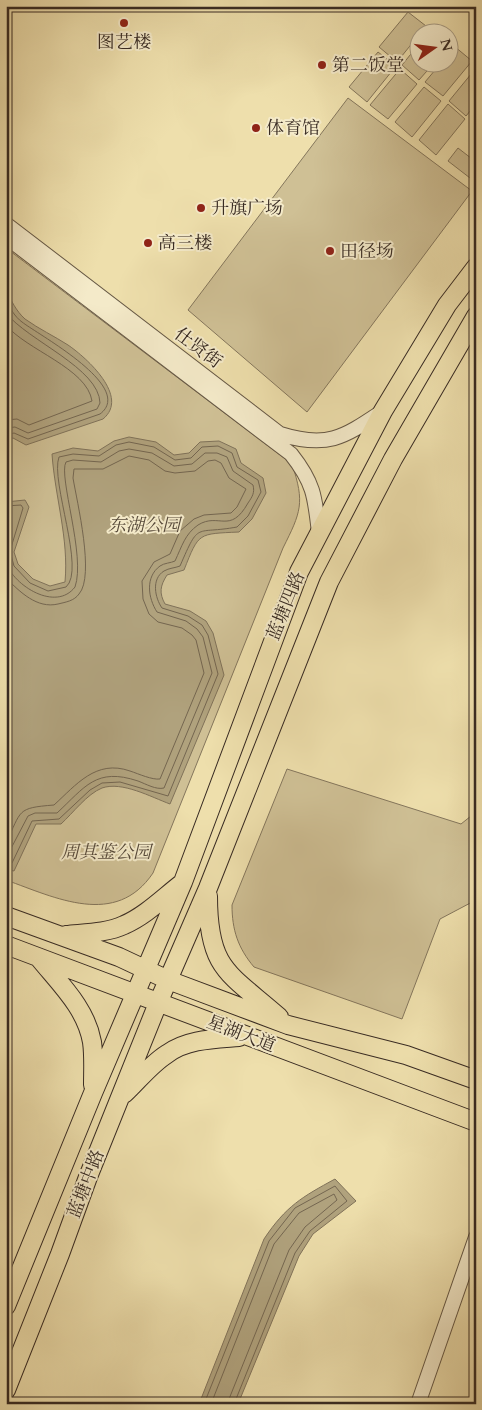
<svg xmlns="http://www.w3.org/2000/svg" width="482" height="1410" font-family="Cardo,'Noto Serif SC',serif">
	<rect width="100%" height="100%" fill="#eedfac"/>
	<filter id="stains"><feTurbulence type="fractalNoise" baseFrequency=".004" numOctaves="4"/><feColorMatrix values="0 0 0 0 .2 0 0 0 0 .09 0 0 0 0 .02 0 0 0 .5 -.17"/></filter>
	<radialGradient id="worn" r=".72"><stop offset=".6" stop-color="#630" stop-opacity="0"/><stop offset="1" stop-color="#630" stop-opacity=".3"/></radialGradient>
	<!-- green -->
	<path fill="#cfc095" stroke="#84765c" d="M408,12L426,26L397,62L379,47Z
		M419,44L420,62L434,63L419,80L402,65Z
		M454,46L472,61L443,96L425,82L441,63L450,62V52Z
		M378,52L396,66L367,102L349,87Z
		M476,68V104L466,116L449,101Z
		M400,69L417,84L388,119L370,105Z
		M424,87L441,101L412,137L395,122Z
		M348,98L472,191L307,412L188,310Z
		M448,104L465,119L436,155L419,140Z
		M458,148L476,162V172L470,178L448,161Z
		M6,248L292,464C305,503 301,512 283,548L153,873C116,928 56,898 6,880Z
		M287,769L461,824L476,812V900L440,919L402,1019L254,967C238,948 232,930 232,905Z"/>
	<!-- water -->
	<path fill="#b0a27d" stroke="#807259" d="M6,290C11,300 16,311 25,319C39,329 54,336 68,345C87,358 130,397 103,419L26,445L13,438L6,440Z
		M129,437L156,442L174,455L189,453L200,442L219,441L236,449L241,463L263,478L266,493L252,519L239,532C198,534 199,532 184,570L167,575C160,586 159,593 165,604L190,611L206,621L213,633L224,675L170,804C151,797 122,781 102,788C87,794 73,813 61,824H36L14,871L6,869V502L25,500L29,507L14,552L18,564L33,579L50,586L65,582C69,539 55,497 52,454L73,448L98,451L114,441Z
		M335,1179L356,1201L313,1234L299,1256L238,1404H199L264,1239C286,1206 302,1197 335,1179Z"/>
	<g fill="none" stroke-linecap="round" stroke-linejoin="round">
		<!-- shore -->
		<path stroke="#746650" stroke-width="1" d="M6,301C10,308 15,317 22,322C37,334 136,387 100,414L28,439L14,433L6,435
			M6,313C28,341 99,368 100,403L97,409L28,433L15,427L6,428
			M6,325C26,350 87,368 92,401L29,425L17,419L6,420
			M6,506L21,505L23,508L10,551L14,566L30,583L48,591L66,587C86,570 50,481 59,457L73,454L99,456L116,445L129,442L154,447L175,460L191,458L202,447L218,446L232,453L237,467L258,480L261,492L248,516L237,527C194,535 200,520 180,566C175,568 169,568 164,571C151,579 155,598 162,608L188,616L202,625L208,635L218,674L168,796L120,782L102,783L90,790L59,819L32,821L12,863L6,864
			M6,563C14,586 56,612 75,587C86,556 58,476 66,462L73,460L101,462L119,451L129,449L152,453L174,466L192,464L205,453H217L227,457L233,471L253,485C255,493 252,497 248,503C230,535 219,512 198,525C185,534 182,546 175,561C171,563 164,563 160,566C145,577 148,598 157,612L186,621L197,629L203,637L212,673L164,788C156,790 146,784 138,781C96,767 85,787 57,813H35L28,816L6,858
			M6,578C20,592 37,609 58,604C66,602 74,601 79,594C95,576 77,502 73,478L74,469H103L129,456L149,460L165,471L175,473L195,471L208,461L215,460L221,463L229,478L246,489L237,507L231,513L204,515L194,519L180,531L170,554L154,562L142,581L143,599L149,614L158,622L182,628L192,635L196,640L204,673L160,779C152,780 139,774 130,771C96,759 76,785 54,805C16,808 22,810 6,843
			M204,1404L269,1241L295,1208L335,1186L347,1201L310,1231L295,1253L234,1404
			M211,1404L274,1244L299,1213L334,1194L337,1200L305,1227L289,1250L227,1404"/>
		<!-- minor casing -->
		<g stroke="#665845" stroke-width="16">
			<path id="minor" d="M6,224L280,434C328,449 344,437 383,411
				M6,237L291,454C314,483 315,497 319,533
				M418,1404L476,1237"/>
		</g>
		<!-- major casing -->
		<g stroke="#382b23" stroke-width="20">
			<path id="major" d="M208,896C208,970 229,973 279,1017
				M6,916L119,957L168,980L288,1025L406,1055L476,1080
				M66,935C85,933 107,933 124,925C145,916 163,898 181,884
				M6,945L476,1122
				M39,958C60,984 86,1008 92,1042C94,1056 93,1071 93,1085
				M124,1094C138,1081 151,1064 167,1054C187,1039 215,1039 239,1037
				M6,1306L93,1093L183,882L299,572L383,411L447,305L476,267
				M6,1390L60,1254L88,1177L158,1003L208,888L329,582L393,459L476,316"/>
		</g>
		<!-- minor -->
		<use href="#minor" stroke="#f4eac9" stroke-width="14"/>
		<!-- major -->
		<use href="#major" stroke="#eedfac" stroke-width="18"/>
	</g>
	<!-- markers -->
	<g fill="#8f2418" stroke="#f4eac9" stroke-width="2">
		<circle cx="124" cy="23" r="5"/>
		<circle cx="322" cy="65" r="5"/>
		<circle cx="256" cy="128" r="5"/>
		<circle cx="201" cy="208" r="5"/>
		<circle cx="148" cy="243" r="5"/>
		<circle cx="330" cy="251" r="5"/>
	</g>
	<g text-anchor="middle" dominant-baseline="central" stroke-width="4" stroke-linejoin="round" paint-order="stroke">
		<!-- poi labels -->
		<g font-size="18" fill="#382b23" stroke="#f4eac9" text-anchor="start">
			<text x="124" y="42" text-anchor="middle">图艺楼</text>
			<text x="332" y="65">第二饭堂</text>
			<text x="266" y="128">体育馆</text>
			<text x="211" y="208">升旗广场</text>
			<text x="158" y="243">高三楼</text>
			<text x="340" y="251">田径场</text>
		</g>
		<!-- street labels -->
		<g font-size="18" fill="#382b23" stroke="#f4eac9">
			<text transform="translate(198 348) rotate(37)">仕贤街</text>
			<text transform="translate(286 606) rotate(-68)">蓝塘四路</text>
			<text transform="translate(241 1034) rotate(21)">星湖大道</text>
			<text transform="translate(86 1184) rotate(-69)">蓝塘中路</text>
		</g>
		<!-- park labels -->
		<g font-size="18" font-style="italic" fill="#56493a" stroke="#f4eac9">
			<text x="144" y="525">东湖公园</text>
			<text x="106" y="852">周其鉴公园</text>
		</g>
	</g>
	<!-- margin -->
	<rect width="482" height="1410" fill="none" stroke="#eedfac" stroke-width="25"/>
	<rect x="8" y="8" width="467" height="1395" fill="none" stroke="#382b23" stroke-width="2.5"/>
	<rect x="12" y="12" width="457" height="1385" fill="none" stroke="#382b23"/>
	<!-- north arrow -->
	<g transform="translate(434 48) rotate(76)"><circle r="24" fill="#f4eac9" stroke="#a99e87"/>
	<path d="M0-4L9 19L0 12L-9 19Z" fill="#8f2418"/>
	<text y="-8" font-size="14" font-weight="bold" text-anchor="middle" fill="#382b23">N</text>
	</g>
	<rect width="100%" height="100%" filter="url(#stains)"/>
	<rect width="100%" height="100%" fill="url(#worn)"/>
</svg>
